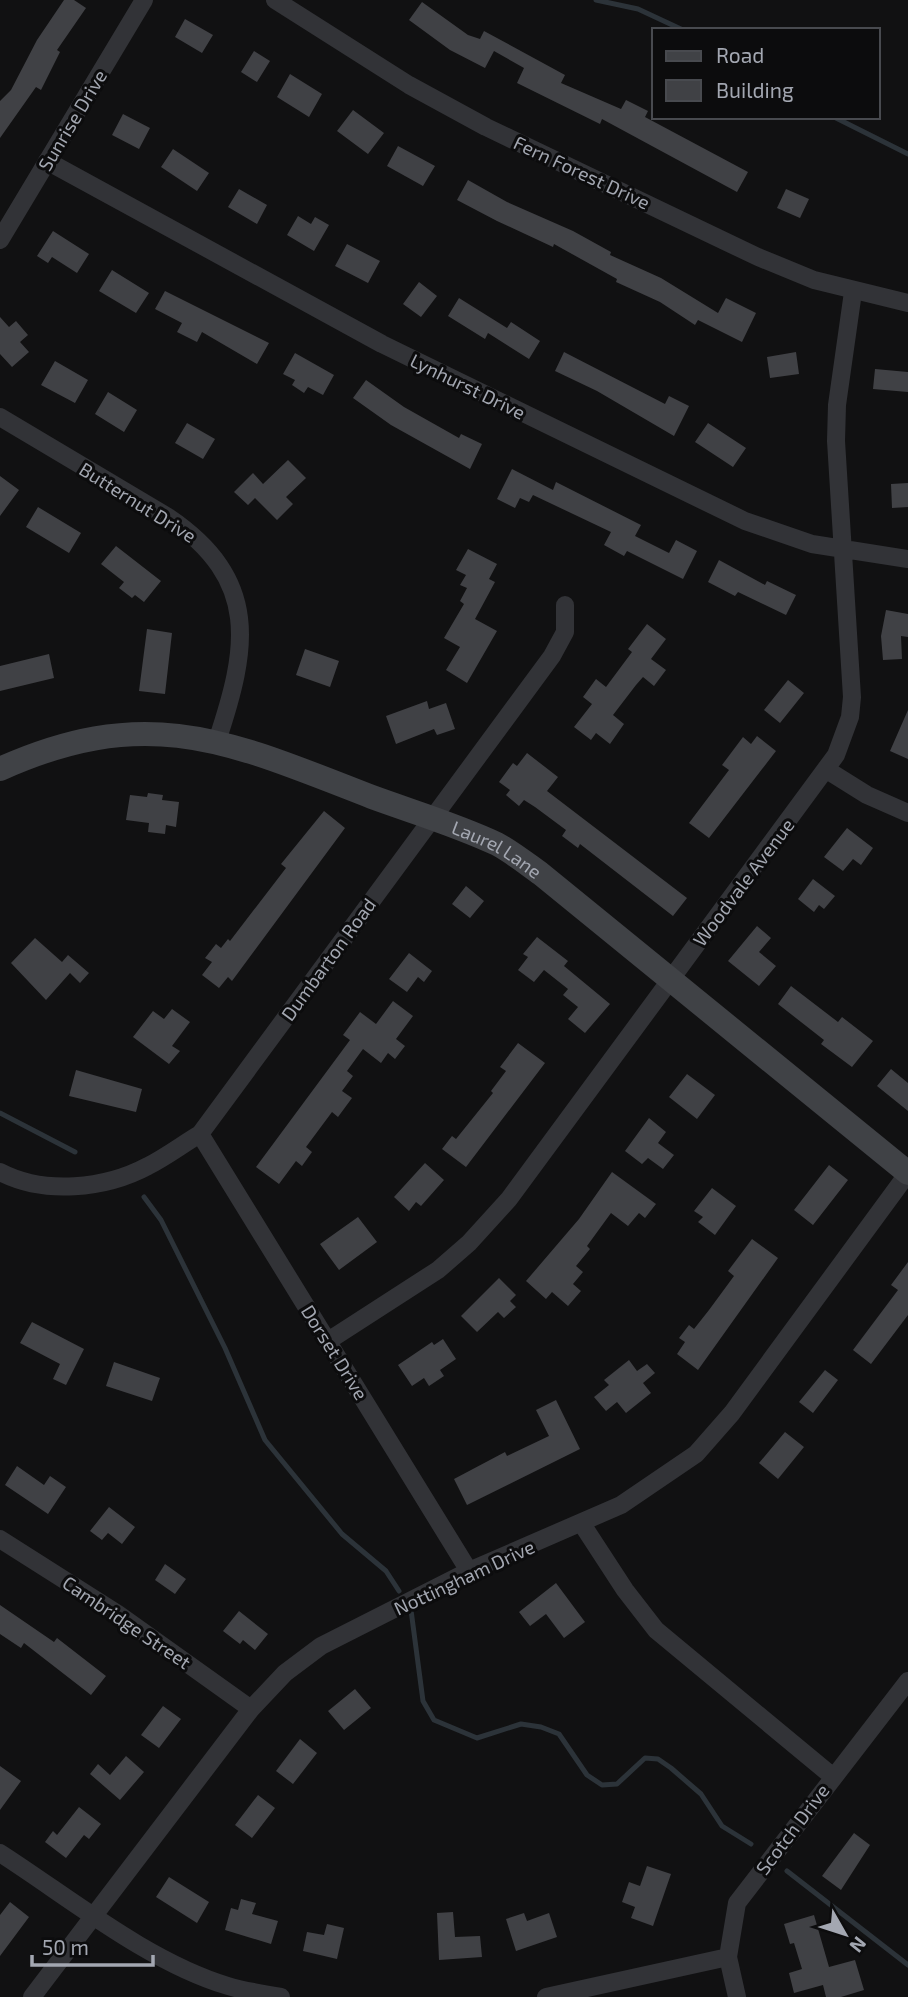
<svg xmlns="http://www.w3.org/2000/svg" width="908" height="1997" font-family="'Exo 2',sans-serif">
	<rect width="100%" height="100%" fill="#111112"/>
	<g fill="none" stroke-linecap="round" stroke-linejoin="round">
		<!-- stream -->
		<path stroke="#2c3339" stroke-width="5" d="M596,0L638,9L683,30
			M834,117L908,154
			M0,1113L75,1152
			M144,1197L161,1220L225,1348L265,1440L342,1534L386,1571L399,1591
			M411,1610L423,1701L434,1720L477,1738L521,1724L541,1727L559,1734L587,1775L602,1785L617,1784L645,1758L658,1759L671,1768L701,1794L722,1826L751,1844
			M787,1871L908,1965"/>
	</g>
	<!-- building -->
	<path fill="#404145" d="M64,0H74L86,8L57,50L60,52L41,90L36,87L0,138V101L11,90L37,40Z
		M422,2L468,35L480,39L484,31L565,75L561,83L621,109L626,100L648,111L645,117L748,172L737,192L602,119L600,124L517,83L524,68L494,51L485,68L450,50L409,20Z
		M185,19L213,35L202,53L175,37Z
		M254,51L270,61L257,82L241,72Z
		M290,74L322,94L309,117L277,97Z
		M353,110L384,133L368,154L337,131Z
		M123,114L150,128L139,149L112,135Z
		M398,146L435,166L423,186L387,166Z
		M173,149L209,173L197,191L161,167Z
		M468,180L507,202L573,231L611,252L610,255L661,278L718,313L726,298L756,313L742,342L698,320L695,325L660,302L616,282L617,279L554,244L553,247L497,221L457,200Z
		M239,189L267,205L257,224L228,207Z
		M786,189L809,199L800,218L777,208Z
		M298,216L311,224L315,217L329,225L314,251L287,235Z
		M53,231L89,254L77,273L52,257L48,263L37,256Z
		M347,244L380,261L368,283L335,266Z
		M112,270L149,293L136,313L99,291Z
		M419,282L437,296L421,317L403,304Z
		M165,291L269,343L257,364L202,332L197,342L177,332L182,323L155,309Z
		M459,298L507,328L511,322L540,341L529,359L488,333L485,339L448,316Z
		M0,317L9,327L16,321L28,335L20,342L29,352L12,367L0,354Z
		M564,352L665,404L669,396L689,406L674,436L597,391L555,371Z
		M796,352L799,374L770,378L767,357Z
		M295,353L334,375L323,395L308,387L304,393L292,385L295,380L283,374Z
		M55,361L88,380L75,403L41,385Z
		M875,369L908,372V392L873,389Z
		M366,380L404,407L459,438L461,434L482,444L470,469L391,425L353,398Z
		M108,392L137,410L124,432L95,414Z
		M187,423L215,439L203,459L175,443Z
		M708,423L746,448L733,467L695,442Z
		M288,460L306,478L286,497L293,504L277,520L255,498L248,505L234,492L253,473L263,484Z
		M512,469L553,490L556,482L641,525L635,536L669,553L676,540L697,551L683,579L627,551L624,556L604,545L611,532L533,495L529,502L520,498L515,508L497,499Z
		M0,476L19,490L0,516Z
		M908,483V507L892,508L891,484Z
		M38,507L81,533L69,553L26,527Z
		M116,546L161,581L144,602L135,595L132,598L119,588L124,582L101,564Z
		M468,549L497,564L489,579L495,582L475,619L497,631L467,683L446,670L460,647L444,638L464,604L460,601L467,588L460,585L466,575L456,570Z
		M719,560L765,585L767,581L796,595L786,615L738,592L735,596L708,582Z
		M886,610L908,614V637L901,636L902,659L883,660L881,636Z
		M647,624L666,639L651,659L666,670L654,686L643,677L636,685L613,715L624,724L610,744L596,733L591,740L574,727L592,704L583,697L596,679L606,687L632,652L628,649Z
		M147,629L172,633L165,694L139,691Z
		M305,649L339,661L330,687L296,675Z
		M49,654L54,678L0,691V666Z
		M788,680L804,693L780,723L764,710Z
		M427,701L429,709L446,703L455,729L437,735L434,729L396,744L386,716Z
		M908,710V759L890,751Z
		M757,736L776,751L709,838L689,823L729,770L722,765L743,737L751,744Z
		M527,753L558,777L547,791L687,898L673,916L580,844L578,848L562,836L566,830L535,807L524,800L519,806L506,795L510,790L499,782L513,763L517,766Z
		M148,793L163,795L162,800L179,802L176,827L166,825L165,834L148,832L149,823L126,820L130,795L147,797Z
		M324,811L345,828L232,981L228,977L219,988L202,975L212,962L205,958L216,944L221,948L228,939L230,941L286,868L281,864Z
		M847,828L873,848L861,865L853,859L843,871L824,857Z
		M813,879L835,896L824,909L819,905L814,912L798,899Z
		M466,886L484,901L470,918L452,904Z
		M757,926L771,938L759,952L776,966L759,986L728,961Z
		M537,937L568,961L564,966L610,1004L585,1033L568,1019L578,1007L563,995L568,989L544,970L534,982L518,970L528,957L523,954Z
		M35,938L62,962L68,955L89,973L80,983L70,973L46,1000L11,963Z
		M409,953L432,971L424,982L418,977L407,992L389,979Z
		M791,986L838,1022L842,1017L873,1041L852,1067L821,1044L824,1040L778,1004Z
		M393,1001L413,1016L396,1039L405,1046L395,1059L388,1053L381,1063L363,1049L347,1071L353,1076L342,1091L352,1098L338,1117L332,1112L306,1147L312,1152L302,1166L296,1161L279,1184L256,1167L350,1040L343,1035L360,1012L376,1024Z
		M172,1009L190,1022L172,1046L180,1051L169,1064L133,1037L153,1011L164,1019Z
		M518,1043L545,1063L466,1167L442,1149L452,1136L456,1139L493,1093L491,1091L506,1071L500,1067Z
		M891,1069L908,1083V1111L877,1086Z
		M76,1070L142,1089L136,1112L69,1096Z
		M687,1074L715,1095L697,1119L669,1097Z
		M649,1118L666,1132L658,1143L674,1155L663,1169L648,1158L642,1164L625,1151Z
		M425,1163L444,1180L421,1206L416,1202L409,1211L394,1197Z
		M829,1165L848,1180L813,1225L794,1210Z
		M612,1172L656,1204L645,1218L639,1213L628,1226L611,1213L587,1246L590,1249L576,1266L583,1272L573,1284L581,1291L568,1306L552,1292L546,1299L526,1281L579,1219Z
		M712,1188L736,1206L715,1235L698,1222L703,1217L694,1211Z
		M358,1217L377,1242L339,1270L320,1244Z
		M752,1239L778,1258L698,1370L677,1354L685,1342L679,1338L689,1325L694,1329L709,1310L734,1276L728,1271Z
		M908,1262V1315L871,1364L853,1350L898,1290L891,1285Z
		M499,1278L516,1295L510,1301L516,1307L504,1318L498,1312L477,1332L461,1316Z
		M32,1322L84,1349L66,1385L53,1379L60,1364L20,1343Z
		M443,1339L456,1359L440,1370L444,1376L429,1386L424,1378L412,1386L398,1365L432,1342L434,1345Z
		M629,1360L637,1371L647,1364L655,1373L643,1383L651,1393L626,1413L617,1402L606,1411L594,1397L609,1385L604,1380Z
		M114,1362L160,1378L152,1401L106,1386Z
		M825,1370L838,1380L813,1413L799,1402Z
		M556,1400L580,1449L467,1505L454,1479L505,1452L507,1456L549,1436L536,1410Z
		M785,1432L804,1447L778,1479L759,1463Z
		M17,1466L44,1485L50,1476L66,1487L48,1514L5,1485Z
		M109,1507L135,1527L122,1544L108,1533L102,1540L90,1531Z
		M165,1564L186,1579L175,1594L155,1580Z
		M556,1583L585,1622L564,1638L546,1614L530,1626L519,1612Z
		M0,1605L54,1642L57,1638L106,1676L91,1695L24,1643L21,1648L0,1634Z
		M239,1611L268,1634L255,1650L243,1640L240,1644L223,1631Z
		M355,1689L371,1708L344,1730L328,1711Z
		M163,1706L181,1719L159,1748L141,1735Z
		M300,1739L317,1753L293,1784L276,1771Z
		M126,1756L144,1772L120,1800L90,1774L98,1764L110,1775Z
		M0,1766L21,1781L0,1810Z
		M258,1795L275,1808L252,1838L235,1825Z
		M79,1807L101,1824L89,1839L84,1835L66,1858L45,1842L53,1831L57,1835Z
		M854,1833L870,1845L841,1890L822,1876Z
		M647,1866L671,1874L653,1926L631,1918L635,1907L622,1902L629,1882L640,1886Z
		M169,1877L209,1902L197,1923L156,1897Z
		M241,1899L256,1903L252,1914L278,1921L271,1944L225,1930L231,1908L238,1910Z
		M10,1902L29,1917L0,1956V1915Z
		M453,1912L455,1937L480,1936L482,1957L439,1960L437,1913Z
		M524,1913L527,1921L549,1913L557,1937L516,1951L506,1919Z
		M814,1915L829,1967L855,1960L864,1990L841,1997H826L823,1985L794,1993L789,1973L802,1969L794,1943L790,1944L784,1924Z
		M327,1924L344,1928L337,1959L303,1951L307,1932L324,1935Z"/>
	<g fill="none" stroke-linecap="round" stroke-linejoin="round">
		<!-- street -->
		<path stroke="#323337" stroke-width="18" d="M275,0L409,85L486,127L758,257L814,280L908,303
			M47,161L382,344L745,521L812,544L908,559
			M0,240L144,0
			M0,417L168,517C261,580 248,648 217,741
			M827,770L867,795L908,813
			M200,1134L469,1571
			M0,1172C44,1195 105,1189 148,1166C166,1157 183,1144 200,1134L552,656L565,632V605
			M328,1341L438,1270L469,1243L509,1199L836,755L850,717L852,697L836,441L837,405L853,292
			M582,1524L625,1590L656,1630L832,1776
			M0,1539L118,1614L251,1709
			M0,1853C70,1898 148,1962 228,1986C245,1991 263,1994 281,1997
			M32,1997L251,1709L285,1673L321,1646L469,1571L621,1505L696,1454L732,1413L908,1173
			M546,1997L728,1957
			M737,1997L728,1957L737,1903L908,1681"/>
		<!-- secondary -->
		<path stroke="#404246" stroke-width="24" id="s1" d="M0,769C149,702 230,742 372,797C413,812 457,825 497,844C512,852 527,864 541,874L908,1173"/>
	</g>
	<g text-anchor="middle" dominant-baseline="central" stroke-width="6" stroke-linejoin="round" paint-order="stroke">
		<!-- street labels -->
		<g font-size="19" fill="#a3a7b1" stroke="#0c0c0d">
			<text transform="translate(72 120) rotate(-59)">Sunrise Drive</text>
			<text transform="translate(582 172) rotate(25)">Fern Forest Drive</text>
			<text transform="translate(468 386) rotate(26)">Lynhurst Drive</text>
			<text transform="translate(138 502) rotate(32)">Butternut Drive</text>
			<text stroke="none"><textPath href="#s1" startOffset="523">Laurel Lane</textPath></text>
			<text transform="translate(743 882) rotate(-53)">Woodvale Avenue</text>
			<text transform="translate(328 959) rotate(-54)">Dumbarton Road</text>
			<text transform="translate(335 1352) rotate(58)">Dorset Drive</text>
			<text transform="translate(464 1577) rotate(-25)">Nottingham Drive</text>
			<text transform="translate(127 1622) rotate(34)">Cambridge Street</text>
			<text transform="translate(792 1829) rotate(-53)">Scotch Drive</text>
		</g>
	</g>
	<!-- legend -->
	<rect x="652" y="28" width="228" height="91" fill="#0c0c0d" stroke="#484a4f" stroke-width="2"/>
	<rect x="666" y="51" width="35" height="10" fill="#404246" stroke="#484a4f" stroke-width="2"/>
	<text x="716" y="63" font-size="21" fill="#a3a7b1">Road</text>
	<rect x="666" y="80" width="35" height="21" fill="#404145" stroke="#484a4f" stroke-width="2"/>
	<text x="716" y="98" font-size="21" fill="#a3a7b1">Building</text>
	<!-- north arrow -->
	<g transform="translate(845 1934) rotate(129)" stroke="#0c0c0d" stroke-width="5" paint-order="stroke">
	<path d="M0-5L12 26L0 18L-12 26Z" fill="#a3a7b1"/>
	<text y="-10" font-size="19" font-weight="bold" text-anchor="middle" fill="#a3a7b1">N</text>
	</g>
	<!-- scale -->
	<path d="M32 1955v10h121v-10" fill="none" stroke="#a3a7b1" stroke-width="3.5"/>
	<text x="42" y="1955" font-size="21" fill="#a3a7b1" stroke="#0c0c0d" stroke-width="5" paint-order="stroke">50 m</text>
</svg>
